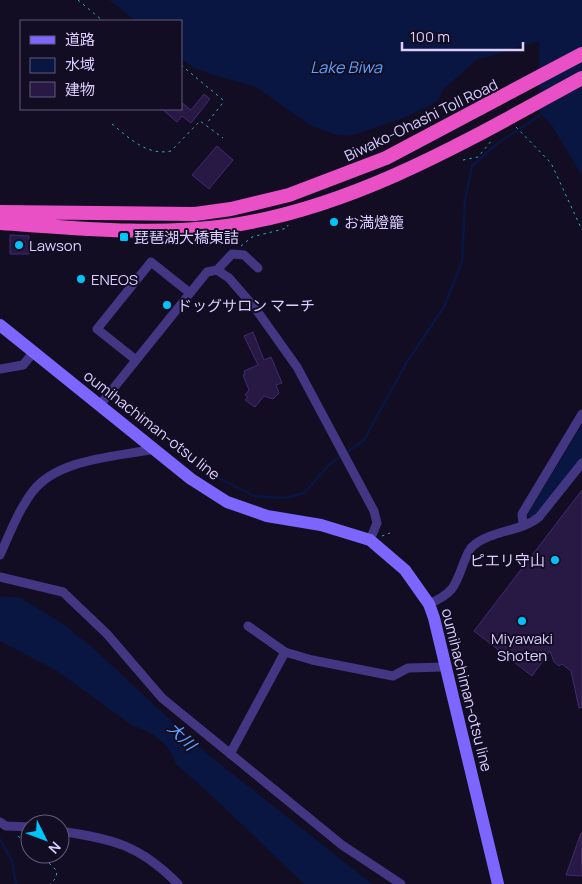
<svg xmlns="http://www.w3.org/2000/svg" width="582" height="884" font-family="Manrope,'Noto Sans JP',sans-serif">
	<rect width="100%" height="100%" fill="#130d23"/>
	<!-- water -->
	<path fill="#081641" d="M109,0H582V176L553,127L540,113L539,41L476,60L443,90L437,102L406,117L351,136L333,134L310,125L256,87L214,75L194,68L181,58V21H136Z
		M582,425V458L532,518L527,515Z
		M0,596L21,598L63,624L93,648L205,752L372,884H304L224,807L176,764C171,745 152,731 133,726L57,671L0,641Z"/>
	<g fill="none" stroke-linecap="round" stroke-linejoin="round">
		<!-- stream -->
		<path stroke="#081641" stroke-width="2.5" d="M211,474L254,496L285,498L304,493L330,464L364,440L407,362L444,307L462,262L465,200L472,166L498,143L542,114
			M0,839L12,861L16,884"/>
	</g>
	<!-- building -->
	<path fill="#271944" stroke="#412a71" d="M204,94L210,99L191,123L182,116L177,122L162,109H181V102L191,110Z
		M217,146L233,160L209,189L192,175Z
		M10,235L29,236V254H10Z
		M253,332L264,360L271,357L282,383L276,385L279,393L273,399L264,396L255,407L245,400L248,397L245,395L249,390L243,375H245L244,371L258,365L244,336Z
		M582,490V707L579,708L571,671L562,664L559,666L554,662L550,651L532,676L474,631Z
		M581,833L582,876L566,875Z"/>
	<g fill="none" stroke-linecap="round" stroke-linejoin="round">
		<!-- path -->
		<path stroke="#2baeb7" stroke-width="1" stroke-dasharray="2.5 4" stroke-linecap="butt" d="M78,0L103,21
			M181,65L223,100L222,104L207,123
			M112,124C129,138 147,156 171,151L200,121L223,138
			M516,127L551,163L582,230
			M463,160L478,157L493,139
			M241,246L252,237L287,228L288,225
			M382,536L390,533
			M18,836L30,846
			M40,854L57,871L56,878L50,884"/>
		<!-- minor -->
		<path stroke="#433783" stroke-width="9" d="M217,270L232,254L244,255L258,268
			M136,360L97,329L151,262L190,293
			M0,369L23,365L33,353
			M100,405L207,272L217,270L229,278L255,308L297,367L374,511L377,523L370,540
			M523,524L522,514L582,414
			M0,555C10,533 19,509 33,491C59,458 117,457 154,449
			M0,577L63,592L107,634L162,698L342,845L401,884
			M429,604C454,593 455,586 464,562C467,556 468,550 473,546C491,530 521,532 539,517L582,463
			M248,626L285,652L312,660L393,676L408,668L445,667
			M230,754L285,652
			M0,822L6,826L30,827
			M60,831C113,839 140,845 178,884"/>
		<!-- secondary -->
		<path stroke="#7c66ff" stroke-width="12" d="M0,325L191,479L227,502L267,516L321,525L370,540L405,570L429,604L434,618L498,884"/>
		<!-- trunk -->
		<path stroke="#ea50c5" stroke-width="14" d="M0,212L195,214L231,209L289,195L386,158L582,54
			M0,223C75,228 153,236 227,226C355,208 470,139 582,78"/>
	</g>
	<!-- markers -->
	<g fill="#00c3fa" stroke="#130d23" stroke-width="2">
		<circle cx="334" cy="222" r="5"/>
		<rect x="119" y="232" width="10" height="10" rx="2.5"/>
		<circle cx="19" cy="245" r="5"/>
		<circle cx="81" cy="279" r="5"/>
		<circle cx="167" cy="305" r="5"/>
		<circle cx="555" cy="560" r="5"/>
		<circle cx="522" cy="621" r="5"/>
	</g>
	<g text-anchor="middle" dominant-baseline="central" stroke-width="4" stroke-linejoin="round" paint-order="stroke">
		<!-- street labels -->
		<g font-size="15" fill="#dacfff" stroke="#130d23">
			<text transform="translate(421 120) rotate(-26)">Biwako-Ohashi Toll Road</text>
			<text transform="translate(152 425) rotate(38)">oumihachiman-otsu line</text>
			<text transform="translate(467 690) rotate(76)">oumihachiman-otsu line</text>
		</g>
		<!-- poi labels -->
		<g font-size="15" fill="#dacfff" stroke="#130d23" text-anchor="start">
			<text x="344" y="222">お満燈籠</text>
			<text x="134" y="237">琵琶湖大橋東詰</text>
			<text x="29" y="245">Lawson</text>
			<text x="91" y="279">ENEOS</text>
			<text x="177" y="305">ドッグサロン マーチ</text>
			<text x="545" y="560" text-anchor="end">ピエリ守山</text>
			<text x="522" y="638" text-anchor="middle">Miyawaki<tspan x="522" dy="17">Shoten</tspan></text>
		</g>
		<!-- water labels -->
		<g font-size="16" font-style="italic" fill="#5da1ff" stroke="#130d23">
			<text x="346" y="67">Lake Biwa</text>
			<text transform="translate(182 736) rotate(45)">大川</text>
		</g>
	</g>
	<!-- legend -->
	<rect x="20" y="20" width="162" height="90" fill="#130d23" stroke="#635b7b"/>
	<rect x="30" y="36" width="25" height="8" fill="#7c66ff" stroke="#635b7b"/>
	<text x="65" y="45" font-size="15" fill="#dacfff">道路</text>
	<rect x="30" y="58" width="25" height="15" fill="#081641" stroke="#635b7b"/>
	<text x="65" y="70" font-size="15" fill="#dacfff">水域</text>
	<rect x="30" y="82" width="25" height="15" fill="#271944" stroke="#635b7b"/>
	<text x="65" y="95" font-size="15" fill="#dacfff">建物</text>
	<!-- north arrow -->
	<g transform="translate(45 839) rotate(132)"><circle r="24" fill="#130d23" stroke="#635b7b"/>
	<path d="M0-4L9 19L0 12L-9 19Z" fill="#00c3fa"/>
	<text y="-8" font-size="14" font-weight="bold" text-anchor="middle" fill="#dacfff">N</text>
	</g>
	<!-- scale -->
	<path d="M402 42v8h121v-8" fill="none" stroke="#dacfff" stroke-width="2.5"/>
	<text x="410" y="42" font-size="15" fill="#dacfff" stroke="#130d23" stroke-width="4" paint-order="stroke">100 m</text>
</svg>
